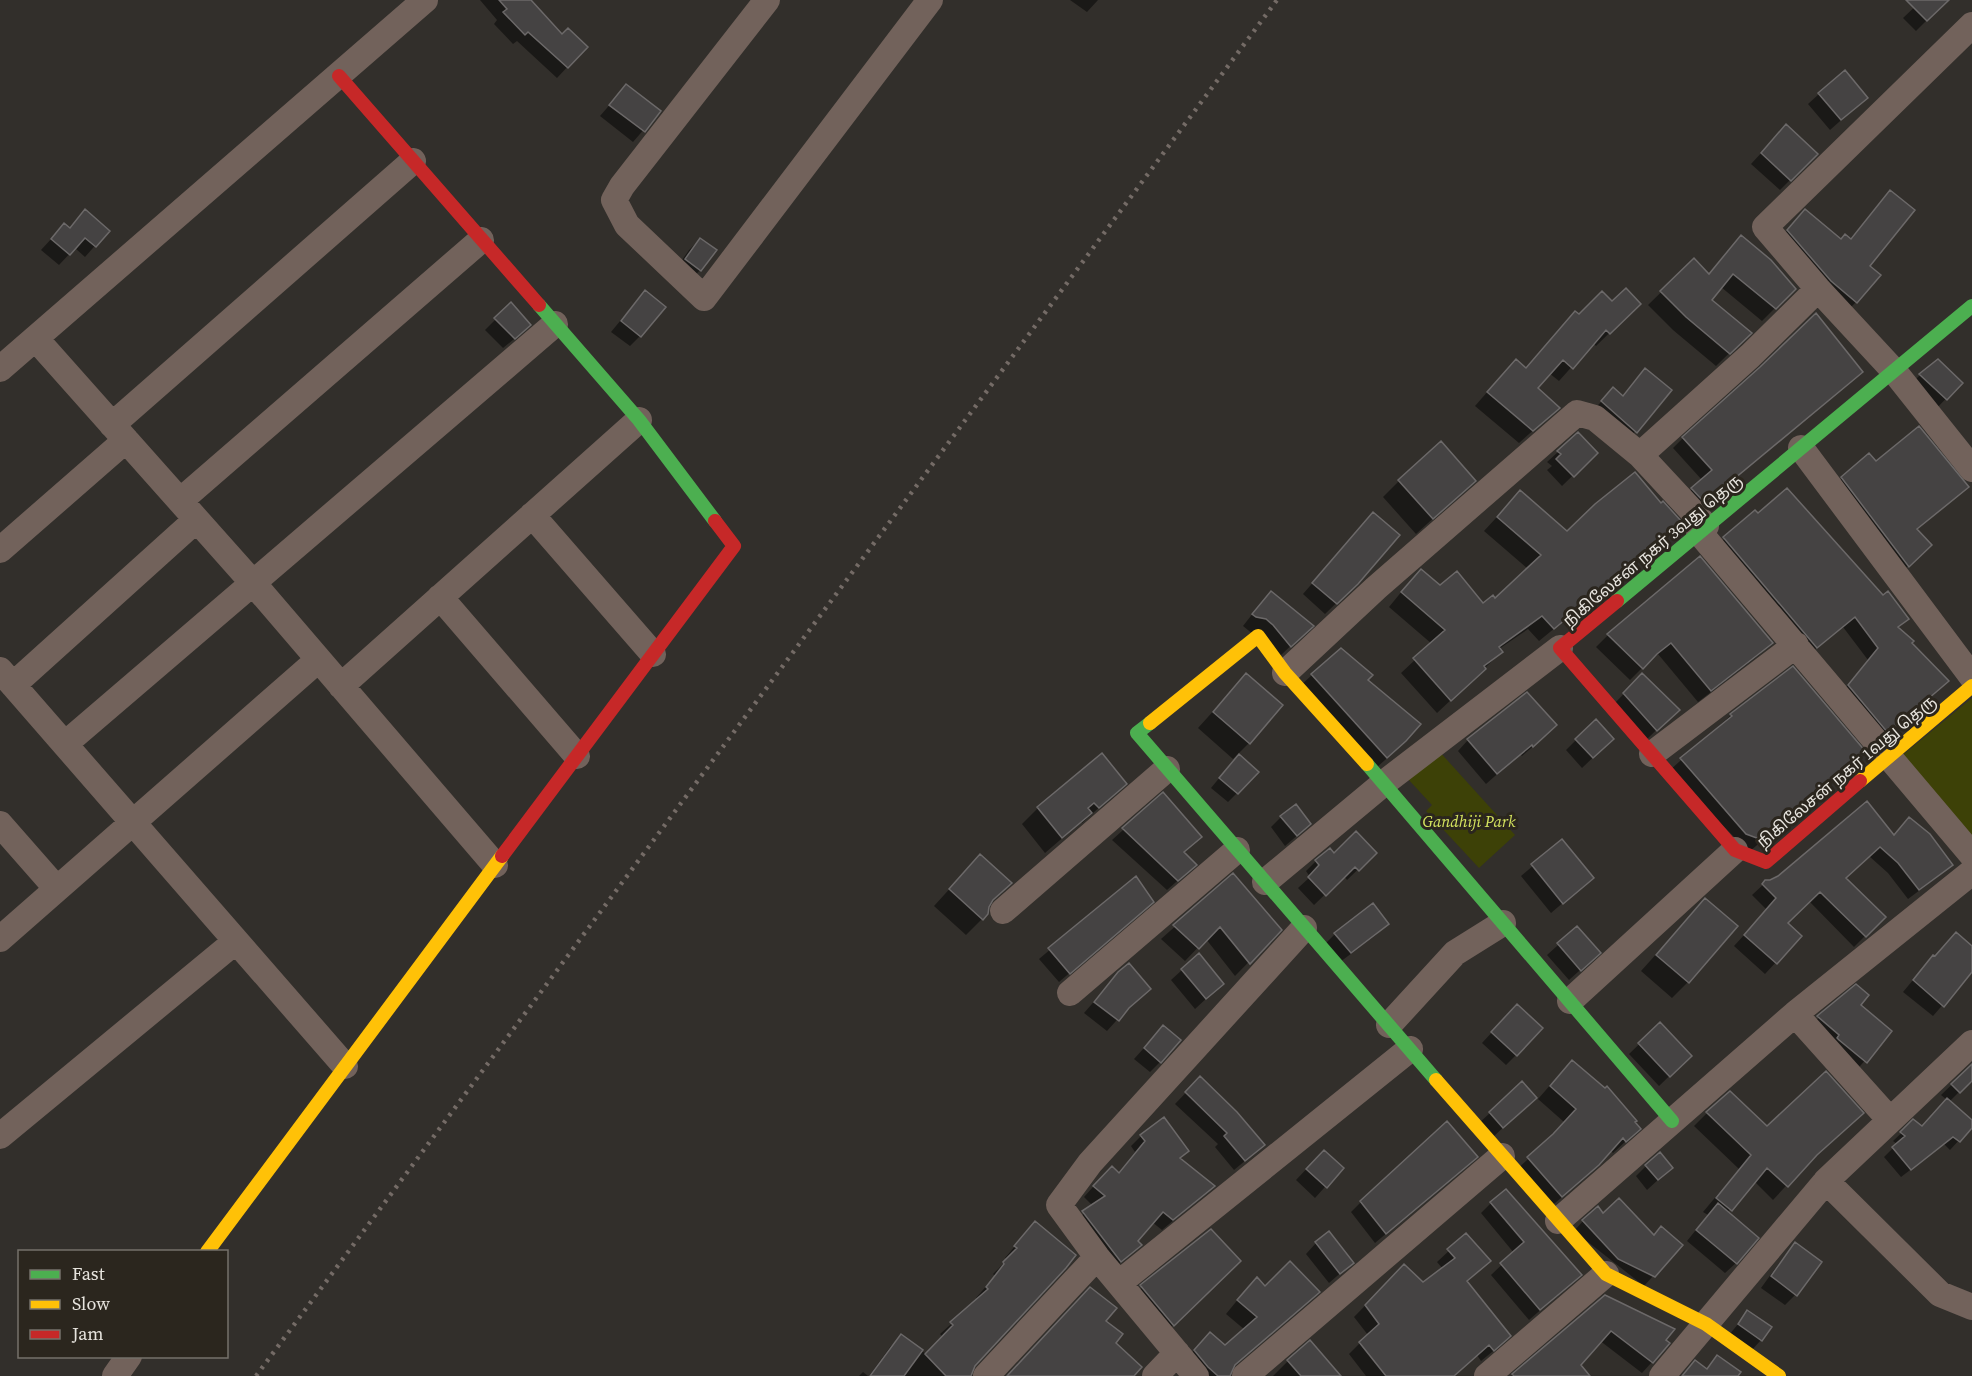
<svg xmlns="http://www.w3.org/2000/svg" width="1972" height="1376" font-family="'Source Serif 4','Noto Sans Tamil',serif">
	<rect width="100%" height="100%" fill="#322f2b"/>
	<!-- green -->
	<path fill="#3d4107" d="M1972,698V847L1899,758Z
		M1438,750L1515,835L1479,868L1426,811L1432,805L1407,778Z"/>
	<!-- shadow -->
	<path fill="#0007" d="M480,0H530L562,36L586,47L557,78L517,41L513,44L494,24L497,20Z
		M1070,0H1098L1087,12Z
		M1922,0H1944L1945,2L1916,31L1903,18Z
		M626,86L659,112L633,142L600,116Z
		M1819,94L1866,98L1830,130L1808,104Z
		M1776,137L1816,154L1780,190L1751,164Z
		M1891,192L1856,302L1843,315L1775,244L1805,211L1841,241L1849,240Z
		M85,211L108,231L85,257L75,248L59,265L41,250L64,225L69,229Z
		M1741,237L1794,289L1762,321L1721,287L1710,301L1750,333L1716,366L1673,330L1648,305L1694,260L1708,275Z
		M700,239L715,250L700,270L690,281L675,270L689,250Z
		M635,303L640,336L630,346L611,332Z
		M1612,303L1639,304L1596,346L1593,343L1559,381L1549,373L1535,388L1558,408L1519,443L1475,406L1503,374L1525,369L1579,316Z
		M511,304L519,335L503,348L485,330Z
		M1861,372L1694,512L1682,499L1702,480L1673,448L1683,438Z
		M1920,375L1961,383L1935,410L1910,385Z
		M1635,380L1670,391L1626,442L1592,411L1604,399L1622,397Z
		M1578,434L1596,453L1562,486L1547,470L1552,466L1547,462Z
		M1875,463L1967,487L1916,530L1919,556L1897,576L1832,488L1842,478Z
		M1399,481H1474L1416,534L1383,497Z
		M1520,492L1567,533L1660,505L1680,522L1667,536L1539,641L1528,629L1499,649L1501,652L1484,669L1437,713L1401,673L1432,644L1389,607L1407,585L1440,587L1483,605L1495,600L1528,569L1484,531Z
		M1755,512L1883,597L1907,619L1897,629L1910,643L1936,692L1876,743L1838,697L1868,660L1843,627L1804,658L1713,549Z
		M1363,525L1354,586L1325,614L1303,594Z
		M1261,603L1301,636L1280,656L1243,626Z
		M1608,635L1771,643L1759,655L1698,702L1658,654L1645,665L1630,680L1596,647Z
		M1246,675L1249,743L1233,759L1198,728Z
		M1312,675L1366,680L1394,752L1376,768L1301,685Z
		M1642,675L1677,710L1646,740L1614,704Z
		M1731,715L1851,764L1749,852L1669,771Z
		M1545,736L1522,756L1520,754L1486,784L1458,751L1468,740Z
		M1576,740L1602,749L1582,768L1566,750Z
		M1102,755L1125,784L1082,823L1081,822L1045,853L1022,824L1038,808Z
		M1230,765L1237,793L1228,802L1211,788Z
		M1163,794L1200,837L1183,853L1184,875L1167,890L1112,840Z
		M1281,817L1299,834L1285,846L1271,827Z
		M1909,819L1951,865L1940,875L1908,899L1888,873L1869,856L1844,878L1884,917L1854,947L1809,901L1786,924L1800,936L1765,974L1734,946L1767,910L1752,895L1766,882L1893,836Z
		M1562,841L1592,878L1551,913L1521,876Z
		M1375,853L1347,880L1344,876L1314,905L1298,888L1310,877L1306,871L1316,861L1334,855Z
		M965,872L1010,883L989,904L987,914L966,935L934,906Z
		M1233,875L1280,930L1235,976L1206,939L1185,961L1161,939Z
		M1135,878L1142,911L1059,982L1039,959Z
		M1705,900L1688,982L1672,998L1641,971Z
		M1387,924L1376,935L1340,962L1325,944L1335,934Z
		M1577,928L1588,963L1569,980L1547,955Z
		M1972,949V971L1933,1016L1903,992L1923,968Z
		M1182,970L1222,984L1195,1009L1171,980Z
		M1119,973L1124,1012L1107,1031L1084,1013Z
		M1856,986L1859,1005L1890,1031L1855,1072L1808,1027Z
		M1507,1016L1516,1055L1506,1065L1482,1043Z
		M1660,1024L1690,1056L1659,1086L1629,1054Z
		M1163,1027L1160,1062L1150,1072L1134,1059Z
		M1971,1066L1972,1079L1949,1102L1972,1122V1126L1950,1150L1944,1144L1901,1177L1884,1157L1897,1144L1893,1141L1914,1121L1922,1128L1947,1100L1941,1095Z
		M1560,1074L1626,1141L1613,1153L1610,1150L1585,1178L1549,1208L1516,1170L1548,1141L1564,1122L1538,1099Z
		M1200,1078L1252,1155L1234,1170L1215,1147L1218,1144L1175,1104Z
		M1522,1084L1524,1108L1492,1138L1479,1123Z
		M1707,1113L1767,1128L1808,1162L1773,1200L1754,1181L1727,1213L1736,1263L1725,1273L1687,1241L1708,1215L1703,1212L1739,1169L1694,1126Z
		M1141,1136L1187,1151L1179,1160L1213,1187L1162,1230L1152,1222L1136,1241L1140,1245L1110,1272L1073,1223L1093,1206L1084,1197L1101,1178L1118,1174L1135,1152L1131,1146Z
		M1313,1162L1342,1168L1315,1198L1296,1180Z
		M1646,1166L1671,1168L1647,1190L1636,1176Z
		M1465,1167L1375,1243L1351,1212L1361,1202Z
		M1491,1203L1569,1285L1529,1320L1491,1275L1514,1253L1481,1213Z
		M1603,1216L1653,1237L1681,1245L1644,1286L1574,1231L1583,1221Z
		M1210,1231L1239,1261L1163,1335L1131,1297Z
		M1025,1234L970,1376H869L890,1347L901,1336L926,1354L943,1337L940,1334L978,1300L976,1298L995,1276L993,1274L1007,1260L1005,1258Z
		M1466,1235V1282L1498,1347L1481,1361L1477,1355L1453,1376H1366L1349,1354L1368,1335L1354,1317L1404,1266L1423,1284L1443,1269L1437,1262Z
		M1316,1243L1352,1263L1329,1283L1306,1254Z
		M1796,1244L1795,1295L1785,1305L1761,1288L1785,1255Z
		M1290,1263L1231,1368L1229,1376H1192L1182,1364L1198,1346L1225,1347L1245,1330L1226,1314L1244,1292L1265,1288Z
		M1605,1296L1664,1341L1652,1362L1642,1373L1599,1340L1579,1365L1576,1376H1512Z
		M1748,1312L1761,1340L1751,1351L1729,1335Z
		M1288,1361L1339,1376H1273Z
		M863,1372L868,1376H859Z"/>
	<!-- building -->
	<path fill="#454343" stroke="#6c6969" stroke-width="1.5" d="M499,0H531L562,34L568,28L588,47L568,68L528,32L525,35L503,12L507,9Z
		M1906,0H1949L1927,21Z
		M1845,70L1868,98L1841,120L1818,93Z
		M626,84L661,111L645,132L609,105Z
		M1786,124L1818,154L1791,181L1761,153Z
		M1890,190L1915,210L1870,266L1881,275L1857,303L1831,281L1787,230L1805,209L1841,239L1845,234L1851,239Z
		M85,209L110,231L96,247L85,238L70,255L51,239L64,223L70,228Z
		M1741,235L1771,260L1796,289L1776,309L1733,274L1712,300L1752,333L1730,354L1686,317L1660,291L1694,258L1709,274Z
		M700,238L717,250L701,271L685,259Z
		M1626,288L1641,304L1610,334L1606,330L1573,369L1563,360L1538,388L1560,408L1533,431L1487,392L1516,359L1526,368L1575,311L1579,314L1602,291L1612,301Z
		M645,290L666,307L641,337L621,321Z
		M511,302L531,325L515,339L494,318Z
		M1816,313L1863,372L1705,503L1691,488L1712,470L1682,437L1760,367Z
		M1938,359L1963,383L1947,400L1919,374Z
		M1645,368L1672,390L1637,433L1601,401L1613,387L1623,396Z
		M1919,426L1969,487L1917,529L1932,545L1909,567L1841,477L1869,453L1876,461Z
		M1578,432L1598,453L1574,477L1556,459L1561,454L1557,451Z
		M1441,441L1476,481L1433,519L1398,480Z
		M1635,472L1661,503L1663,501L1682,522L1554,629L1542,616L1499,647L1503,652L1484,666L1486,669L1451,701L1413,658L1445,630L1401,592L1421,569L1440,585L1457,571L1483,603L1493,595L1495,598L1541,555L1497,517L1520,490L1567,531L1595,504Z
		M1787,488L1883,595L1888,591L1909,619L1898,627L1914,641L1912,643L1949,681L1888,733L1848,685L1878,648L1855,617L1817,648L1723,537L1755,510L1758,513Z
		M1373,512L1400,535L1358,584L1337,604L1312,583Z
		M1700,556L1773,643L1711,691L1671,643L1657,654L1643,669L1607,634Z
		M1271,591L1314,626L1291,647L1273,625L1266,619L1256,617L1252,614Z
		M1341,648L1373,675L1368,680L1421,724L1406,741L1387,758L1311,674Z
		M1793,666L1866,752L1762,840L1746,834L1680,758L1732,716L1730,714Z
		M1246,673L1283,705L1250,744L1213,712Z
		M1642,673L1680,710L1657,731L1623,693Z
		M1527,692L1557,725L1533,747L1532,745L1497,774L1467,739Z
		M1596,719L1614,739L1593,758L1575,739Z
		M1102,753L1127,784L1099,808L1094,803L1088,808L1092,813L1062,838L1037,807Z
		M1239,754L1259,772L1238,794L1219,778Z
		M1163,792L1202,837L1184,852L1197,865L1178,881L1122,828Z
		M1867,801L1894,835L1909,817L1930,834L1953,865L1919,890L1898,863L1880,847L1846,878L1886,917L1866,937L1820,892L1788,923L1802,936L1777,964L1744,935L1776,898L1762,884L1765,880H1770L1778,876Z
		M1296,804L1311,824L1297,836L1280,816Z
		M1356,831L1377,853L1359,871L1355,867L1326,896L1308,877L1319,865L1315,860L1330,848L1334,853Z
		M1562,839L1594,878L1563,904L1531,864Z
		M980,854L1012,883L993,900L989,907L988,914L983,920L949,889Z
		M1233,873L1282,930L1250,964L1220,927L1199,949L1173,925Z
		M1136,876L1154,902L1070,974L1048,948Z
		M1705,898L1738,926L1689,983L1656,955Z
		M1373,903L1389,924L1351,953L1334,933Z
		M1577,926L1601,953L1581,971L1557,943Z
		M1956,932L1972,946V972L1944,1007L1913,980L1933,955L1935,956Z
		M1199,953L1224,984L1206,999L1181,969Z
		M1129,963L1151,989L1129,1008L1119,1021L1094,1002L1118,972Z
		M1856,984L1869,995L1861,1005L1892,1031L1867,1063L1839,1040L1837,1038L1839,1035L1817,1016Z
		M1517,1004L1543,1028L1517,1056L1491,1032Z
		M1660,1022L1692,1056L1670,1077L1638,1043Z
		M1163,1025L1181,1040L1161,1063L1144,1048Z
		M1572,1060L1605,1088L1607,1086L1637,1121L1635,1122L1641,1129L1626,1142L1623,1138L1599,1165L1562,1197L1527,1157L1553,1134L1576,1109L1550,1086Z
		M1972,1064V1081L1960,1093L1951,1084Z
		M1826,1071L1864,1113L1817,1155L1788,1187L1767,1168L1732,1211L1716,1198L1751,1155L1706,1112L1730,1091L1767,1126Z
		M1200,1076L1237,1112L1265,1145L1245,1161L1224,1136L1227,1133L1185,1092Z
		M1522,1081L1537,1098L1503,1128L1489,1112Z
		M1947,1098L1972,1120V1128L1960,1142L1953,1137L1911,1170L1892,1147L1905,1136L1900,1132L1913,1119L1922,1126Z
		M1164,1117L1189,1151L1180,1158L1215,1186L1173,1220L1163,1212L1138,1241L1142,1245L1121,1262L1082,1211L1105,1196L1093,1186L1112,1166L1119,1173L1145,1141L1140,1135Z
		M1447,1121L1478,1157L1386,1234L1360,1201Z
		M1324,1150L1344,1168L1327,1188L1306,1169Z
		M1660,1152L1673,1168L1658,1180L1645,1165Z
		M1506,1189L1582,1275L1540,1310L1500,1263L1524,1242L1490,1202Z
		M1619,1198L1654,1235L1661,1226L1683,1245L1655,1277L1618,1259L1582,1220L1598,1206L1603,1213Z
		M1718,1203L1759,1238L1737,1264L1696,1230Z
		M1035,1221L1076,1255L1066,1268L975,1366L971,1376H946L925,1354L953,1325L950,1322L988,1289L986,1287L1004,1264L1003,1262L1017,1248L1014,1246Z
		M1211,1229L1241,1261L1174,1326L1140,1285Z
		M1329,1231L1354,1263L1340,1274L1315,1242Z
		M1466,1233L1491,1261L1467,1281L1511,1336L1494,1351L1489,1345L1454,1376H1386L1359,1342L1379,1324L1365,1305L1404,1264L1423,1282L1455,1258L1447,1249Z
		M1795,1242L1822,1262L1797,1296L1771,1276Z
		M1290,1261L1320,1292L1235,1365L1230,1376H1218L1208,1367L1194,1350L1210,1332L1225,1345L1257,1317L1237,1300L1257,1277L1265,1286Z
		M1090,1287L1117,1308L1106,1321L1123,1334L1116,1343L1142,1367L1134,1376H1007Z
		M1605,1295L1675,1329L1666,1340L1670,1343L1653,1363L1611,1331L1581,1365L1590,1376H1514L1512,1374Z
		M1747,1310L1772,1327L1762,1341L1738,1324Z
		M901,1334L923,1350L904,1376H870Z
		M1310,1340L1341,1376H1301L1287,1360Z
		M1717,1355L1741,1372L1738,1376H1682L1695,1360L1707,1369Z"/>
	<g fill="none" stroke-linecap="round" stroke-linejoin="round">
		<!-- street -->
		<path stroke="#72625b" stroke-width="26" d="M767,0L622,186L614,200L627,225L704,298L930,0
			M1972,25L1765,227L1818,289L1894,371L1972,469
			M36,339L253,583L495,865
			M0,369L425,0
			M112,425L413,161
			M1801,448L1972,677
			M1640,455L1750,356L1818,289
			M180,501L481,240
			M532,515L653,654
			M1699,532L1972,855
			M0,550L126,440
			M440,597L577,756
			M0,670L345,1066
			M1285,673L1376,588L1577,413L1595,418L1640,455L1706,526
			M13,685L196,520
			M341,686L639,420
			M65,744L555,324
			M1652,754L1796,645
			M0,824L57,889
			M1265,882L1384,783L1560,648
			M1003,911L1167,769
			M0,939L318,660
			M1070,993L1237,850
			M1570,1001L1735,850
			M1795,1014L1890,1120
			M1389,1025L1455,953L1503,923
			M0,1136L236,941
			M1826,1181L1940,1294L1972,1307
			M1558,1221L1795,1014L1972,872
			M1119,1283L1410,1049
			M115,1376L129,1356
			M986,1376L1097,1257
			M1155,1376L1177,1353
			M1196,1376L1097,1257L1059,1205L1090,1163L1304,928
			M1245,1376L1502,1156
			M1487,1376L1606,1274
			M1662,1376L1826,1181L1972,1043"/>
		<!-- fast -->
		<path stroke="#4caf50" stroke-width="14" d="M539,305L639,420L715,521
			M1617,601L1972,306
			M1150,723L1137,733L1436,1080
			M1367,764L1672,1121"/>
		<!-- slow -->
		<path stroke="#ffc107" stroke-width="14" d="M1150,723L1258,636L1285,673L1367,764
			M1860,781L1972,686
			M1436,1080L1606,1274L1706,1324L1779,1376
			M207,1252L502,856"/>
		<!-- jam -->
		<path stroke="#c62828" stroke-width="14" d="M339,76L539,305
			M1617,601L1560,648L1735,850L1766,862L1860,781
			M502,856L734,546L715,521"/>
		<!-- rail -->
		<path stroke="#746b66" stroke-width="4.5" stroke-dasharray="3 6" stroke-linecap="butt" d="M256,1376L1277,0"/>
	</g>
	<g text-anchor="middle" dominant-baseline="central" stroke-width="6" stroke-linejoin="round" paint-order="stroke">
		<!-- street labels -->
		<g font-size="16" fill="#e7e4de" stroke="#2b261e">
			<text transform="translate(1652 550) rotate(-40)">நிகிலேசன் நகர் 3வது தெரு</text>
			<text transform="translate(1846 771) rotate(-40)">நிகிலேசன் நகர் 1வது தெரு</text>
		</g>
		<!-- park labels -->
		<g font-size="16" font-style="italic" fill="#d5e45f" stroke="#2b261e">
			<text x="1469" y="821">Gandhiji Park</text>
		</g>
	</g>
	<!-- legend -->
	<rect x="18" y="1250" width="210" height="108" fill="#2b261e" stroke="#76726b" stroke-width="1.5"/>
	<rect x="30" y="1270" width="30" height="9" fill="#4caf50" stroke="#76726b" stroke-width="1.5"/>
	<text x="72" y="1280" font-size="18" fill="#e7e4de">Fast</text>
	<rect x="30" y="1300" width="30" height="9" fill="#ffc107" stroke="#76726b" stroke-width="1.5"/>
	<text x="72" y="1310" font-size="18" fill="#e7e4de">Slow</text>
	<rect x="30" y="1330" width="30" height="9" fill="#c62828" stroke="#76726b" stroke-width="1.5"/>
	<text x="72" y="1340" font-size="18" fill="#e7e4de">Jam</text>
</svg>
